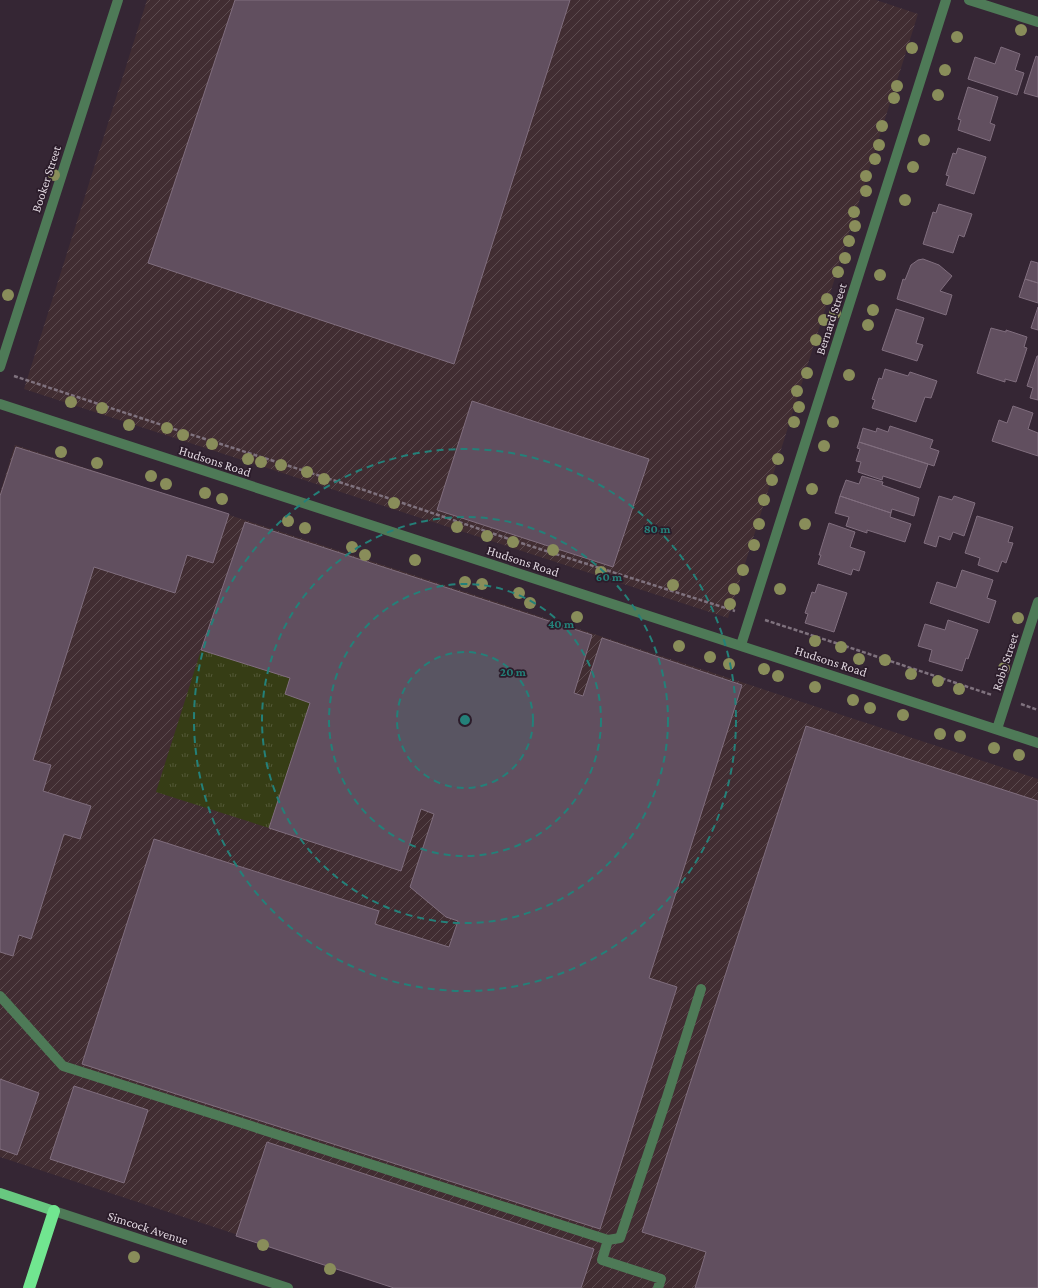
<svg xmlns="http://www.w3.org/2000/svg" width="1038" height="1288" font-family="'Crimson Pro',serif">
	<defs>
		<pattern id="industrial-furrows" width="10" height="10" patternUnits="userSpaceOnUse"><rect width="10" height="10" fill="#412d32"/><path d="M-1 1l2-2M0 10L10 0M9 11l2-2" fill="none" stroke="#5c4b4f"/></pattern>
		<pattern id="grass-tufts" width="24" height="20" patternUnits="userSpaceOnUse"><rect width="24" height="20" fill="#363d15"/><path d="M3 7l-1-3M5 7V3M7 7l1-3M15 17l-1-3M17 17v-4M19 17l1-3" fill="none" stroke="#535837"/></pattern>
	</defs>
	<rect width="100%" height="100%" fill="#352634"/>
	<!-- industrial -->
	<path fill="url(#industrial-furrows)" d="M147,0H876L918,14L728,618L24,389Z
		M15,445L1038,779V1288H400L0,1157V493Z"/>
	<!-- grass -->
	<path fill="url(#grass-tufts)" d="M201,650L290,678L285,694L310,703L269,828L156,792Z"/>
	<!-- building -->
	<path fill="#614f5f" stroke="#806e7e" d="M235,0H570L454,364L148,263Z
		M1001,47L1020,54L1015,70L1024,73L1017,95L968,79L975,57L995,64Z
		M1036,56L1038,57V97L1024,93Z
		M968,87L998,97L990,123L995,125L990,141L958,130L961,120L958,119Z
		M958,148L986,157L974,194L946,185L949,176L946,175L953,153L956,154Z
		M939,204L972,214L964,237L959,235L953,253L923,244L933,212L936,213Z
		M923,259L939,265L952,276L940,291L952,295L946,315L897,299L903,279L905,280L911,265L918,260Z
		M1031,261L1038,263V283L1025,279Z
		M1025,279L1038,283V303L1019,297Z
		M1038,307V330L1031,328Z
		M896,309L924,318L916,343L923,345L917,361L882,350Z
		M991,328L1006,332V330L1027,337L1024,347L1027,348L1016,382L1005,379V382L977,373Z
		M1037,356H1038V400L1030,398L1033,388L1027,386Z
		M885,369L908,376L910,372L937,381L931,398L925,397L916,422L872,408L875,400L872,399L879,378L882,379Z
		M472,401L649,459L613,567L437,510Z
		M1013,406L1033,413L1028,429L1038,433V456L992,441L999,420L1007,423Z
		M890,426L933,440L930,448L939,451L934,466L859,442L863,428L876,432L877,428L888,432Z
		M859,442L928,464L920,488L883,476L882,480L858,472L861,462L856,461L860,449L857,448Z
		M16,447L229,514L213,563L187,555L175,593L94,567L33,760L51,765L43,791L91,806L80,839L64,834L31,939L19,935L13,956L0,952V496Z
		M862,476L883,482L882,485L919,498L914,516L892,509L891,513L840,496L846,480L859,484Z
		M840,496L891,513L890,517L911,524L905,542L867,530V533L846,526L849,517L835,513Z
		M939,496L952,500L954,496L975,503L964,536L953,532L950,540L939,536L936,547L924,543Z
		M977,516L1013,527L1008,542L1013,543L1006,563L1002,561L998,572L978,565L980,558L965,553Z
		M245,522L592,635L574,693L583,696L602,638L742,685L649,978L677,987L600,1229L82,1064L154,839L379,911L375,924L449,947L458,921L446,917L410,887L434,814L421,809L401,871L269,828L310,703L285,694L290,678L201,650Z
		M829,523L855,532L850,547L865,552L859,571L853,569L851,575L818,564L821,555H819Z
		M962,570L993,580L987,598L996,601L989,623L930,603L937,582L956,588Z
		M818,584L847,593L834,632L805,623L808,614L805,613L812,592L815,593Z
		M948,620L978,630L968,659L966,658L962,671L929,661L932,650L918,646L925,624L945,630Z
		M806,726L1038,801V1288H695L706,1252L642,1232Z
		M0,1079L39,1093L17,1155L0,1149Z
		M74,1086L148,1110L124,1183L50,1159Z
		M267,1142L594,1249L581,1288H394L236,1236Z"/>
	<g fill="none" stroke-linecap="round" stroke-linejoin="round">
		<!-- path -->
		<path stroke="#7f727e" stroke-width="2.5" stroke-dasharray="4 2" stroke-linecap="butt" d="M14,376L177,430L364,490L521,543L735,611
			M765,620L854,649L992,695
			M1021,704L1038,710"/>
		<!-- minor -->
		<path stroke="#4e7a57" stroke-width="10" d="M969,0L1038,22
			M0,367L118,0
			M0,404L1038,743
			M741,645L946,0
			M997,729L1038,602
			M0,996L63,1066L608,1240
			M54,1211L288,1288
			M658,1288L661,1279L602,1260L608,1240L620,1238L667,1097L701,989"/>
		<!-- major -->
		<path stroke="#68c880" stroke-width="10" d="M0,1193L54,1211"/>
		<!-- highway -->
		<path stroke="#71e690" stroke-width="12" d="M29,1288L54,1211"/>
	</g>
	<!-- trees -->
	<g fill="#898d5a">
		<circle cx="1021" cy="30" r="6"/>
		<circle cx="957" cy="37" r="6"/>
		<circle cx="912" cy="48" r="6"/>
		<circle cx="945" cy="70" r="6"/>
		<circle cx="897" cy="86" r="6"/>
		<circle cx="938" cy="95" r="6"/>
		<circle cx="894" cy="98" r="6"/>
		<circle cx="882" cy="126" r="6"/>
		<circle cx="924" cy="140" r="6"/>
		<circle cx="879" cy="145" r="6"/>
		<circle cx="875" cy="159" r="6"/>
		<circle cx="913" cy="167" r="6"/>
		<circle cx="54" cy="175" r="6"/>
		<circle cx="866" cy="176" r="6"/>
		<circle cx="866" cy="191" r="6"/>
		<circle cx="905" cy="200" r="6"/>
		<circle cx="854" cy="212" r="6"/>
		<circle cx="855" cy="226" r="6"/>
		<circle cx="849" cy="241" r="6"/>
		<circle cx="845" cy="258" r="6"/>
		<circle cx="838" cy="272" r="6"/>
		<circle cx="880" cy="275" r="6"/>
		<circle cx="8" cy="295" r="6"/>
		<circle cx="827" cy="299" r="6"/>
		<circle cx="873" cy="310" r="6"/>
		<circle cx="835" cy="313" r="6"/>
		<circle cx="824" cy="320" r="6"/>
		<circle cx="868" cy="325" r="6"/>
		<circle cx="816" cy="340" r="6"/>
		<circle cx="807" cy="373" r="6"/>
		<circle cx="849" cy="375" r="6"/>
		<circle cx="797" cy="391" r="6"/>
		<circle cx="71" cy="402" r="6"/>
		<circle cx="799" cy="407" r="6"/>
		<circle cx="102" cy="408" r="6"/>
		<circle cx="794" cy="422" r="6"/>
		<circle cx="833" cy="422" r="6"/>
		<circle cx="129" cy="425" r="6"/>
		<circle cx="167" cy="428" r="6"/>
		<circle cx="183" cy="435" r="6"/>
		<circle cx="212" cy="444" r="6"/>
		<circle cx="824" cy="446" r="6"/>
		<circle cx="61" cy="452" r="6"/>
		<circle cx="248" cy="459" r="6"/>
		<circle cx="778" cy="459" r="6"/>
		<circle cx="261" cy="462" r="6"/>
		<circle cx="97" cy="463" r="6"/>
		<circle cx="281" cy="465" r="6"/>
		<circle cx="307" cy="472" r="6"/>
		<circle cx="151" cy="476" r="6"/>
		<circle cx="324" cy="479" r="6"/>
		<circle cx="772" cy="480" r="6"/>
		<circle cx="166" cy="484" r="6"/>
		<circle cx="812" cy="489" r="6"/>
		<circle cx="205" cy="493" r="6"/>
		<circle cx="222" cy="499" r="6"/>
		<circle cx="764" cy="500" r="6"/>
		<circle cx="394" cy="503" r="6"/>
		<circle cx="288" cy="521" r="6"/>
		<circle cx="759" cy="524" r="6"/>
		<circle cx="805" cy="524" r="6"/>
		<circle cx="457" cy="527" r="6"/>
		<circle cx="305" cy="528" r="6"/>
		<circle cx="487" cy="536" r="6"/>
		<circle cx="513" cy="542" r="6"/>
		<circle cx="754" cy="545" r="6"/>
		<circle cx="352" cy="547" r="6"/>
		<circle cx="553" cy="550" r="6"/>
		<circle cx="365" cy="555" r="6"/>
		<circle cx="415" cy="560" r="6"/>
		<circle cx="743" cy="570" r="6"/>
		<circle cx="601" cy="572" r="6"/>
		<circle cx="465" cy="582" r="6"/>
		<circle cx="482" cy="584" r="6"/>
		<circle cx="673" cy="585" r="6"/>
		<circle cx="734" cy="589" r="6"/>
		<circle cx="780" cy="589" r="6"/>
		<circle cx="519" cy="593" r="6"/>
		<circle cx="530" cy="603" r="6"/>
		<circle cx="730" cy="604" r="6"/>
		<circle cx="577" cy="617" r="6"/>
		<circle cx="1018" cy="618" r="6"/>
		<circle cx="815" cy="641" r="6"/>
		<circle cx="679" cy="646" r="6"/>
		<circle cx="841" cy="647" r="6"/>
		<circle cx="710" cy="657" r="6"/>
		<circle cx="859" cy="659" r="6"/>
		<circle cx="885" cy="660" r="6"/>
		<circle cx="729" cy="664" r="6"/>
		<circle cx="1004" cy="668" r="6"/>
		<circle cx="764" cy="669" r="6"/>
		<circle cx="911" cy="674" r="6"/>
		<circle cx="778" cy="676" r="6"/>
		<circle cx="938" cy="681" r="6"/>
		<circle cx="815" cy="687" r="6"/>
		<circle cx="959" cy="689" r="6"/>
		<circle cx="853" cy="700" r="6"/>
		<circle cx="870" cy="708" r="6"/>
		<circle cx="903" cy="715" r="6"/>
		<circle cx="940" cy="734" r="6"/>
		<circle cx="960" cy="736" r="6"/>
		<circle cx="994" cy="748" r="6"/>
		<circle cx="1019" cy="755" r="6"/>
		<circle cx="263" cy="1245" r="6"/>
		<circle cx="134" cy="1257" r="6"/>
		<circle cx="330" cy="1269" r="6"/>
	</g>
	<!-- distance rings -->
	<circle cx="465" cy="720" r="68" fill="#248079" fill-opacity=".12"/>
	<g fill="none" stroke="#248079" stroke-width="2" stroke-dasharray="7 5">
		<circle cx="465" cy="720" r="68"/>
		<circle cx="465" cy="720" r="136"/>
		<circle cx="465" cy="720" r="203"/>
		<circle cx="465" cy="720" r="271"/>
	</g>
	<g text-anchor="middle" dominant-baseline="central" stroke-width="3.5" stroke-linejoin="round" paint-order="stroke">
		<!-- street labels -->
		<g font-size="13" fill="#dfd5de" stroke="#2b1c2a">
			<text transform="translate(46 179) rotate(-72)">Booker Street</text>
			<text transform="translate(831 319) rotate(-72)">Bernard Street</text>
			<text transform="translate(215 461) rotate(18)">Hudsons Road</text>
			<text transform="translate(523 561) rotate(18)">Hudsons Road</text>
			<text transform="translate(831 661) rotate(18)">Hudsons Road</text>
			<text transform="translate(1005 662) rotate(-72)">Robb Street</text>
			<text transform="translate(148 1228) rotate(18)">Simcock Avenue</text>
		</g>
	</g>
	<circle cx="465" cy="720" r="6" fill="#248079" stroke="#2b1c2a" stroke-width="2"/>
	<g font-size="12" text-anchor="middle" font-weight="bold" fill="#248079" stroke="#2b1c2a" stroke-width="3.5" stroke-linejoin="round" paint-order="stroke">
		<text x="657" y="533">80 m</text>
		<text x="609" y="581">60 m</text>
		<text x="561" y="628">40 m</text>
		<text x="513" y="676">20 m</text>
	</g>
</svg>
